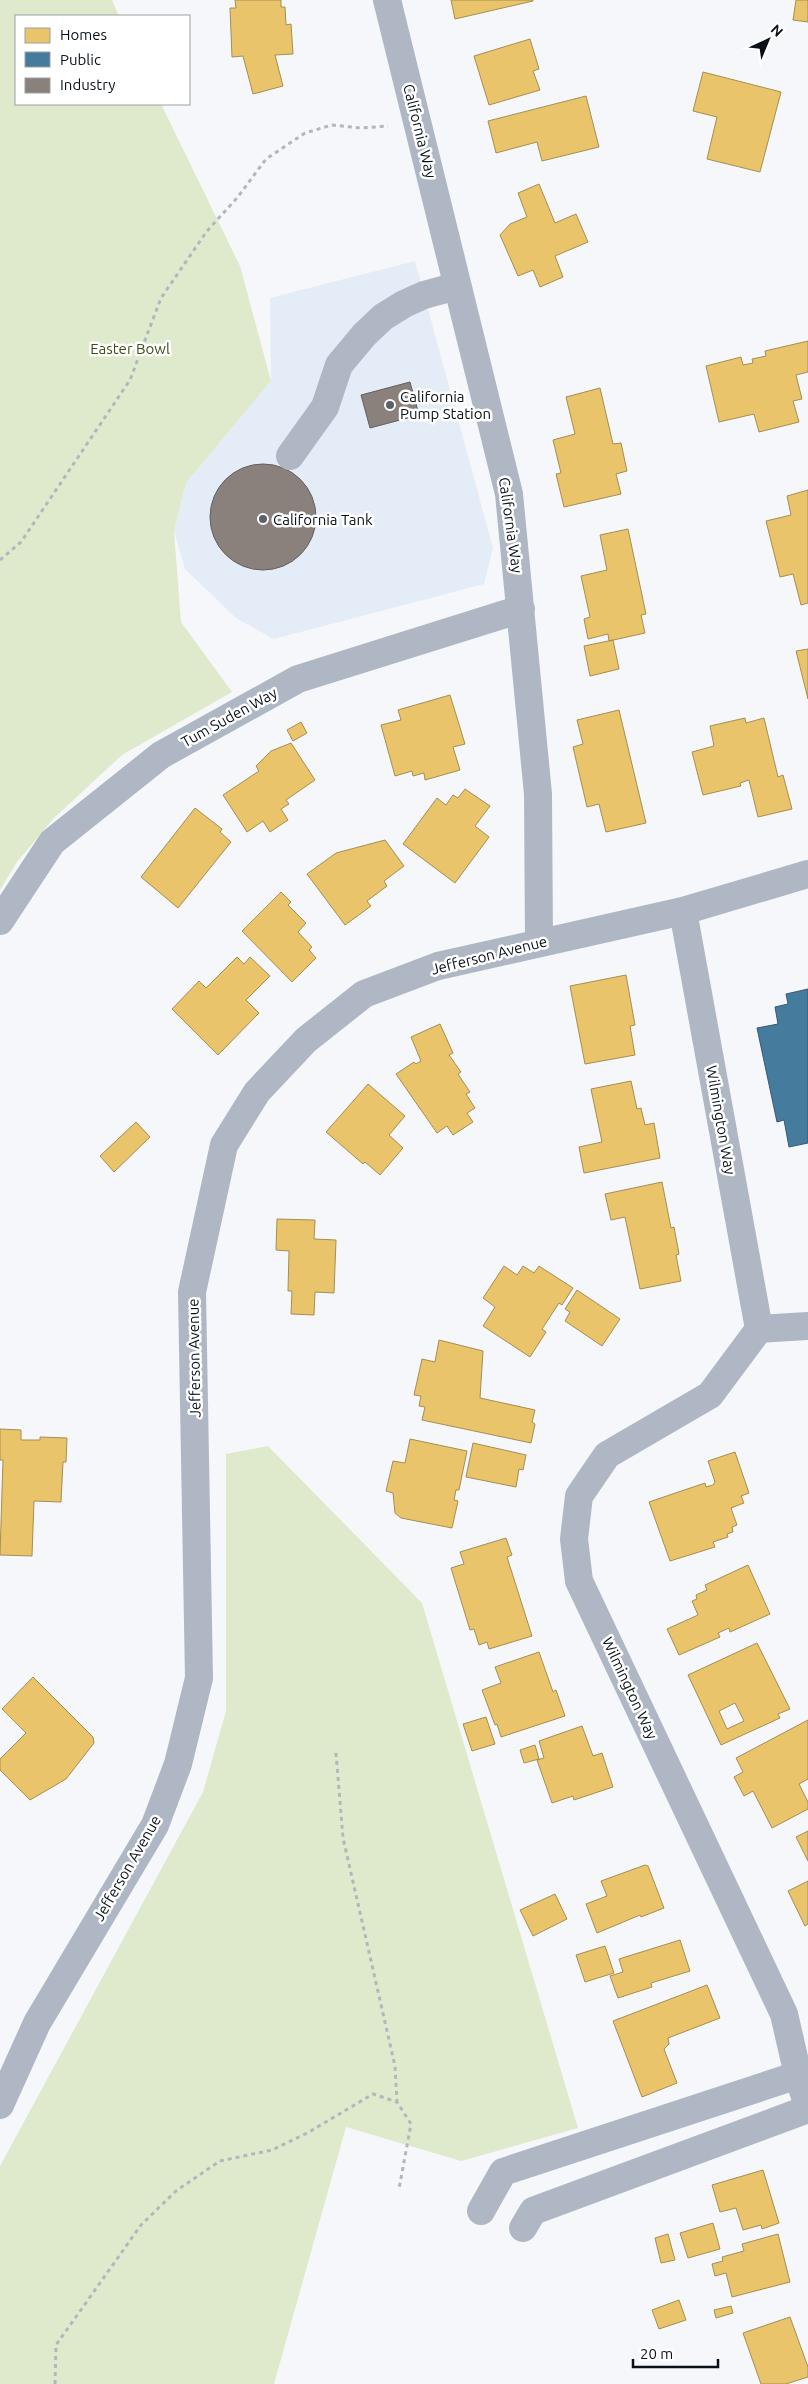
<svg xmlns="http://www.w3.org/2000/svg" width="808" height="2384" font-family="Ubuntu,sans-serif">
	<rect width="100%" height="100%" fill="#f5f7fa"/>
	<!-- built -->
	<path fill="#e4edf7" d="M415,261L493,548L484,584L274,639L236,618L185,569L174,531L186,483L271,381L270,298Z"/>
	<!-- green -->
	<path fill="#dfeacc" d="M0,0H112L119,16H16V104H161L240,266L271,381L186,483L174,531L181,622L232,692L122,755L54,818L17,862L0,890Z
		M268,1446L422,1603L578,2128L461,2161L346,2127L274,2384H0V2166L203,1792L226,1711V1454Z"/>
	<!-- homes -->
	<path fill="#e9c46a" stroke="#a68e51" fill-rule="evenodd" d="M235,0H281V7H285L286,25L291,24L293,54L275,55L283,86L253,94L243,56L232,57L230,8H236Z
		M451,0H533V1L455,19Z
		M796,0H808V22L793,20Z
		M530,39L539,69L533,71L540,90L489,105L474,56Z
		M703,72L781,92L760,172L707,159L717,117L693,111Z
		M586,96L599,147L542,161L537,142L496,153L488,121Z
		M539,184L555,223L576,214L588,242L555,256L563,277L540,287L533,270L518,276L500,235L510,224L527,217L518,193Z
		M808,341V372L796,375L802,399L793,401L799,422L759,432L754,414L719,422L706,366L741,357L743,365L753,363L752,359L766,356L765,351Z
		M600,388L613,444L621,443L627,471L616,474L621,494L564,507L556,474L561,473L553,440L575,434L566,397Z
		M808,490V603L801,605L793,574L780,577L766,521L791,515L787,496Z
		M628,529L646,614L641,615L645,633L609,641L608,634L588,639L584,619L590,617L581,576L607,570L600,535Z
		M613,640L619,669L590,676L584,646Z
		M808,649V699L796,651Z
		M450,695L465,744L453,747L460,770L425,780L424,773L413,776L412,771L395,776L381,725L401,720L398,710Z
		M619,710L646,823L606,832L599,804L587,807L573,747L583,744L577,720Z
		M745,718L746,723L764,718L778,777L783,775L792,809L758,817L749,780L740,783L741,786L703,795L692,752L714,746L710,726Z
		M301,722L307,733L293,741L287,730Z
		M291,743L315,780L286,800L289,804L281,809L288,820L270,832L263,821L247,832L223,795L259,771L256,766L271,751Z
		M465,789L490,806L475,826L489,837L455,883L403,844L437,798L446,805L453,795L458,798Z
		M195,808L222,829L220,832L231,842L178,908L141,877Z
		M385,840L404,866L384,881L387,886L367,901L371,906L345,925L307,874L336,853Z
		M281,892L291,902L288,905L306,923L298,932L312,947L309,950L316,958L292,982L242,931Z
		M237,957L244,964L250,957L270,976L246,1000L259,1013L218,1055L172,1009L199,981L206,988Z
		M626,975L635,1025L630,1026L635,1055L585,1064L570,986Z
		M440,1024L453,1053L449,1055L461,1072L458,1074L470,1092L466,1094L475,1108L467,1113L473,1122L453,1135L447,1126L437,1133L396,1074L414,1062L416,1064L421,1061L411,1037Z
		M631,1081L637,1109L641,1108L645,1125L654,1123L660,1158L584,1173L579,1147L602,1142L591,1089Z
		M368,1084L405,1116L389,1135L403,1148L380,1175L365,1162L363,1164L326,1132Z
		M136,1122L150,1137L114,1172L100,1156Z
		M662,1182L671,1228L674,1227L679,1254L676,1255L681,1281L640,1289L625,1217L611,1220L605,1194Z
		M277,1219L315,1220L314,1239L336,1240L334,1293L315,1292L314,1315L291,1314L292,1291H288L289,1251L276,1250Z
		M504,1266L517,1275L523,1266L534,1273L539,1266L573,1288L562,1305L559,1303L542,1329L546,1332L530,1357L483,1326L495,1307L483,1298Z
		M577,1290L620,1319L602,1346L565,1321L570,1312L565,1309Z
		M439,1340L483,1351L480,1398L535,1410L532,1422L535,1424L531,1443L422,1420L425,1407L419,1406L421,1396L414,1395L422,1359L435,1362Z
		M0,1429L21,1430V1440H40V1437L67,1438L66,1462H63L61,1502L34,1501L32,1556L0,1555L3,1460H0Z
		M410,1439L467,1451L459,1490H456L454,1500L458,1501L452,1528L401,1518L395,1513L393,1493L386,1491L393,1461L405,1463Z
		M473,1443L526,1455L523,1470L519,1469L516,1487L466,1477Z
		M735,1452L749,1493L741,1496L744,1503L731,1508L737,1525L732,1527L733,1532L727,1534L728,1537L713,1542L715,1547L670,1561L649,1502L705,1483L706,1487L713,1485L715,1482L708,1461Z
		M506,1538L512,1555L507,1557L532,1636L489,1649L487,1642L479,1645L474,1629L470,1630L451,1568L464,1564L460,1552Z
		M748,1565L770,1614L730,1632L729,1628L718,1633L720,1637L679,1655L667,1629L698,1615L692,1601L697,1599L696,1595L707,1590L705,1585Z
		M757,1643L790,1709L778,1714L780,1718L721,1745L688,1675ZM735,1703L744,1721L727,1729L719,1711Z
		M539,1652L553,1692L556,1690L565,1716L501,1737L497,1724L495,1725L482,1690L501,1683L495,1667Z
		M33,1677L93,1737L94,1743L66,1779L30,1800L0,1770V1759L26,1733L2,1709Z
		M486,1717L495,1744L472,1751L463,1724Z
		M808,1720V1779L799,1784L808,1802V1809L772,1828L753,1791L744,1796L734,1777L743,1772L736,1758Z
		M582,1726L593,1756L602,1753L613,1787L574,1800L573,1796L552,1803L537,1760L544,1758L539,1741Z
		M535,1745L539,1759L524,1763L520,1750Z
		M808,1831V1861L796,1837Z
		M645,1865L648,1866L664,1908L641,1917L640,1915L597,1933L586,1904L607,1896L601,1881Z
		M808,1881V1924L805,1926L788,1891Z
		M555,1894L567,1919L533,1936L520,1910Z
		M680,1940L690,1971L651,1983L652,1987L618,1998L610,1976L623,1972L619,1959Z
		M605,1946L614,1973L585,1982L576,1955Z
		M707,1985L720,2018L668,2038L669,2044L664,2049L677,2083L642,2097L613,2021Z
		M763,2170L779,2223L762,2229L761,2225L743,2230L736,2208L720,2212L712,2185Z
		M713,2223L720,2249L688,2258L680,2233Z
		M668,2234L675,2260L661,2263L655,2238Z
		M778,2234L790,2282L732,2297L726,2273L715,2276L712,2264L723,2261L722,2257L744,2251L742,2244Z
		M679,2300L686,2320L659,2329L652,2310Z
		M731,2306L733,2313L716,2318L714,2310Z
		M790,2317L808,2367V2377L786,2384H761L743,2333Z"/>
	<!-- public -->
	<path fill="#457b9d" stroke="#335b75" d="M808,989V1143L789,1147L784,1120L777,1122L757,1028L778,1024L775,1007L788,1004L786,994Z"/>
	<!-- industry -->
	<path fill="#8a817c" stroke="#635f5e" d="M410,382L419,415L370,428L361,395Z
		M210 517a53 53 0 1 1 106 0a53 53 0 1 1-106 0Z"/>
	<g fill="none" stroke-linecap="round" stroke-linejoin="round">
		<!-- path -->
		<path stroke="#b2b7be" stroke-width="3" stroke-dasharray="4 4" stroke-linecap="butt" d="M0,560L21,542L130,380L161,298L207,231L237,198L266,159L305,133L332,125L361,128L388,126
			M336,1753L343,1838L395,2066L397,2102
			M55,2384L56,2345L141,2225L176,2191L220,2161L272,2150L309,2132L373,2094L397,2102L411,2124L399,2189"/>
		<!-- minor -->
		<path stroke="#aeb7c3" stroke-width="28" d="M387,0L509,494L538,794L539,943
			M290,456L325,407L339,365L364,335L383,317L404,304L424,295L457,286
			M683,911L759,1329L710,1395L607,1455L579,1496L574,1539L579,1581L784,2014L798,2075L808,2106
			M0,921L52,842L161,755L298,679L521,609
			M759,1329L808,1326
			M0,2105L37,2023L155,1825L178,1764L199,1678L192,1292L224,1145L257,1092L306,1040L364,994L438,966L683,911L808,874
			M481,2211L503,2172L798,2075
			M523,2228L533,2211L808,2109"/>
	</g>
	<!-- markers -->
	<g fill="#5c6166" stroke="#fff" stroke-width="2">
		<circle cx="390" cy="405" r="5"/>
		<circle cx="263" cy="519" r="5"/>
	</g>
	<g text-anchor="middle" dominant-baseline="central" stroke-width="5" stroke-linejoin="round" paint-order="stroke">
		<!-- street labels -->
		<g font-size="15" fill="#091017" stroke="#fff">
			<text transform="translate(420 131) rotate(76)">California Way</text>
			<text transform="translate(511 525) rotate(82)">California Way</text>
			<text transform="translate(229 717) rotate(-29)">Tum Suden Way</text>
			<text transform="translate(489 955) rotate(-14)">Jefferson Avenue</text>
			<text transform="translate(721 1120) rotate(80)">Wilmington Way</text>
			<text transform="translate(194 1358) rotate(-91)">Jefferson Avenue</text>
			<text transform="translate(630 1688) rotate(65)">Wilmington Way</text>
			<text transform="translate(127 1868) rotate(-60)">Jefferson Avenue</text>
		</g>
		<!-- park labels -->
		<g font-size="15" fill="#404e18" stroke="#fff">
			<text x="130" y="348">Easter Bowl</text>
		</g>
		<!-- poi labels -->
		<g font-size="15" fill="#091017" stroke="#fff" text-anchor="start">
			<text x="400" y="396">California<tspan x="400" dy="17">Pump Station</tspan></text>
			<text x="273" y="519">California Tank</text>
		</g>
	</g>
	<!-- legend -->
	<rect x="15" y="15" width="175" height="90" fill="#ffffff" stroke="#9d9fa2"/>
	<rect x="25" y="28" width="25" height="15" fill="#e9c46a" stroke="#9d9fa2"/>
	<text x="60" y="40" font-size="15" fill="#091017">Homes</text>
	<rect x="25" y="52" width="25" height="15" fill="#457b9d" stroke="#9d9fa2"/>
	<text x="60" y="65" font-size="15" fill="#091017">Public</text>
	<rect x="25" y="78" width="25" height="15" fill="#8a817c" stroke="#9d9fa2"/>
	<text x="60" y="90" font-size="15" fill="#091017">Industry</text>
	<!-- north arrow -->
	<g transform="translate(768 40) rotate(44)" stroke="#ffffff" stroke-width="4" paint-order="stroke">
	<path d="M0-4L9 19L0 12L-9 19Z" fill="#091017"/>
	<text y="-8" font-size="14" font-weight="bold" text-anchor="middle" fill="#091017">N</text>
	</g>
	<!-- scale -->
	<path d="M633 2359v8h85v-8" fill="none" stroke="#091017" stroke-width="2.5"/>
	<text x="640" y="2359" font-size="15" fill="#091017" stroke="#ffffff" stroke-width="4" paint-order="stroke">20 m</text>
</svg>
